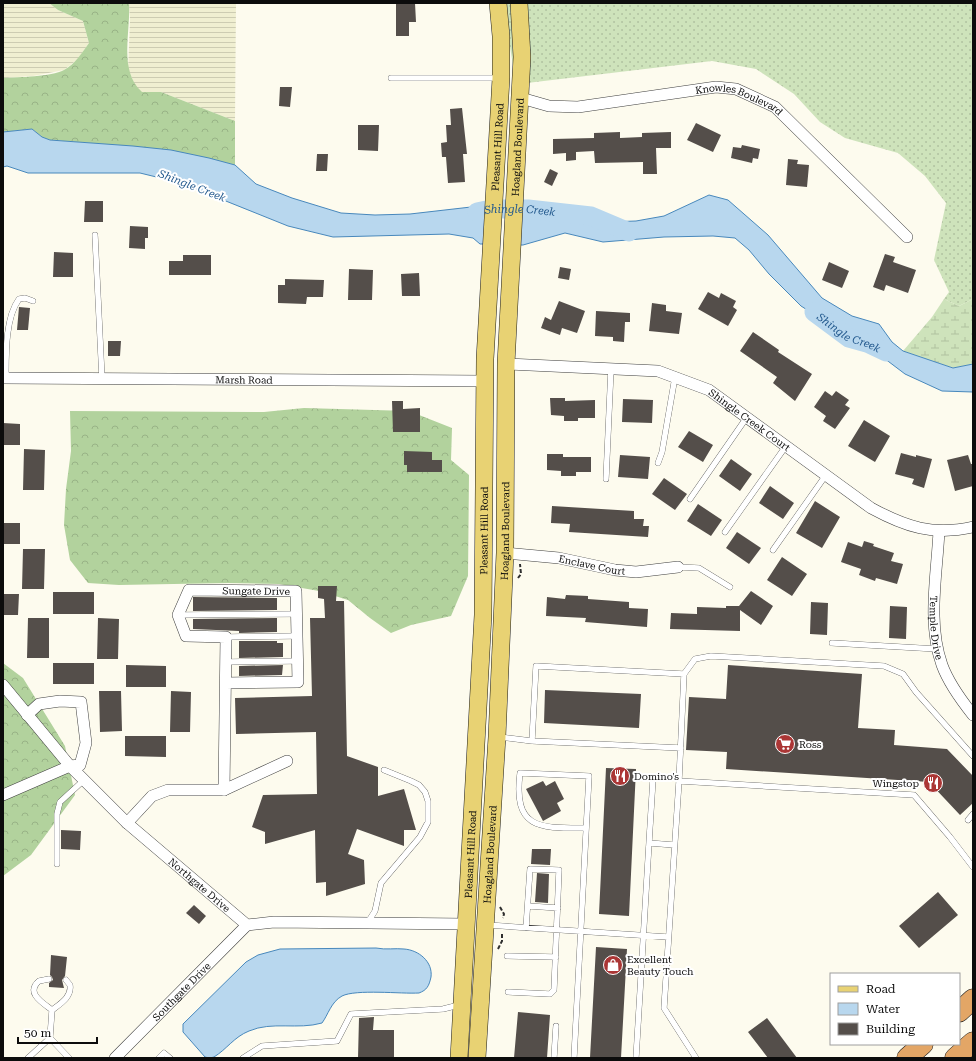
<svg xmlns="http://www.w3.org/2000/svg" width="976" height="1061" font-family="'Roboto Serif',serif">
	<defs>
		<pattern id="farmland-rules" width="6" height="5" patternUnits="userSpaceOnUse"><rect width="6" height="5" fill="#f0efd1"/><path d="M0 2.5h6" fill="none" stroke="#cdccb2"/></pattern>
		<pattern id="grass-dots" width="8" height="8" patternUnits="userSpaceOnUse"><rect width="8" height="8" fill="#cee3bb"/><path d="M2 2h.1M6 6h.1" fill="none" stroke="#b0c2a0" stroke-width="1.8" stroke-linecap="round"/></pattern>
		<pattern id="forest-crowns" width="20" height="18" patternUnits="userSpaceOnUse"><rect width="20" height="18" fill="#b2d29d"/><path d="M2 6a3 3 0 1 1 6 0M12 15a3 3 0 1 1 6 0" fill="none" stroke="#98b386"/></pattern>
		<pattern id="wetland-marsh" width="20" height="14" patternUnits="userSpaceOnUse"><rect width="20" height="14" fill="#cee3bb"/><path d="M1 5h8M5 5V1M11 12h8M15 12V8" fill="none" stroke="#b0c2a0"/></pattern>
	</defs>
	<rect width="100%" height="100%" fill="#fdfbee"/>
	<!-- farmland -->
	<path fill="url(#farmland-rules)" d="M3,3H49L58,10L83,21L89,43L78,59L64,70L33,76L3,78Z
		M129,3H236L235,121L161,92H141L136,87L128,70L130,20Z"/>
	<!-- grass -->
	<path fill="url(#grass-dots)" d="M503,3H514L515,78Z
		M525,3H973V299L959,306L944,299L949,292L934,260L946,203L925,176L898,153L845,138L820,122L794,94L756,69L712,61L527,83Z"/>
	<!-- forest -->
	<path fill="url(#forest-crowns)" d="M49,3H129C131,32 118,70 142,92H161L235,121V165C174,149 112,145 50,140L42,137L32,129L3,132V78C19,77 51,77 64,70C75,64 82,53 89,43L83,21L58,10Z
		M304,408L409,411L452,428L451,460L469,475L468,576L451,616L411,625L391,633L370,618L348,600L319,591L279,584L228,583L119,585L88,583L70,560L64,525L66,489L71,451L70,411L264,412Z
		M3,663L23,678L65,746L75,795L31,855L3,876Z"/>
	<!-- wetland -->
	<path fill="url(#wetland-marsh)" d="M944,299L959,306L973,299V364L953,368L903,351L932,317Z"/>
	<!-- water -->
	<path fill="#b8d7ee" stroke="#4888bc" d="M32,129L42,137L50,140L133,146L171,150L209,158L235,165L256,184L292,198L341,213L375,215L410,214L471,207H487L485,244H480L473,238L449,234L333,237L288,226L181,183L140,173H28L7,166L3,167V132Z
		M709,195L728,200L768,235L822,298L852,316L879,324L892,342L903,351L953,368L973,364V392L942,391L905,374L864,343L831,325L801,306L769,274L749,250L735,238L713,236L664,237L603,242L565,233L523,245H518L520,210L562,219L606,222L636,221L664,216Z
		M376,948C386,950 395,948 404,949C419,950 433,962 431,977C429,986 427,990 419,993C401,994 356,989 342,996C331,1002 328,1015 322,1023C298,1030 272,1021 249,1031C234,1037 227,1049 214,1057C211,1058 208,1058 205,1057L183,1032V1024L246,962L258,955L280,949Z"/>
	<g fill="none" stroke-linecap="round" stroke-linejoin="round">
		<!-- river -->
		<g stroke="#b8d7ee" stroke-width="19">
			<path id="s1" d="M477,212L491,209H528L591,216L629,232"/>
			<path id="s2" d="M814,312L849,338L867,343L886,352"/>
		</g>
	</g>
	<!-- building -->
	<path fill="#544e4a" d="M396,3H415L416,22H409V36H396Z
		M280,87H292L290,107L279,106Z
		M462,108L467,154H463L465,182L448,183L446,157H442L441,143L447,142L446,125H451L450,109Z
		M696,123L721,135L713,152L687,140Z
		M358,125H379L378,151L358,150Z
		M620,132V138L642,137V133L671,132V148H656L657,174H643V162L595,163L594,151L576,152V160L566,161V153L553,154V139L594,138V133Z
		M742,145L760,149L758,159L753,158L752,163L731,158L733,147L741,148Z
		M317,154H328L327,171H316Z
		M788,159L798,160L797,164L809,165L807,187L786,185Z
		M550,169L558,173L552,186L544,182Z
		M85,201H103V222H84Z
		M130,226L148,227V238H145V249L129,248Z
		M54,252L73,253V277H53Z
		M885,254L895,257L893,262L916,270L908,293L886,285L884,291L873,287Z
		M183,255H211V275H169V261H183Z
		M829,262L849,271L842,288L822,280Z
		M560,267L571,269L569,280L558,278Z
		M349,269L373,270L372,300H348Z
		M419,273L420,296H402L401,274Z
		M285,279L324,280L323,297H307L306,304L278,303V285H285Z
		M708,292L719,298L721,293L736,301L733,307L737,310L728,326L698,309Z
		M559,301L585,311L577,333L562,328L560,335L541,328L545,317L551,320Z
		M652,303L666,305V311L682,313L679,334L649,331Z
		M19,307L30,308L28,330H17Z
		M596,311L630,313V322H625L624,342L613,341V337L595,336Z
		M753,332L779,350L778,352L812,374L795,401L773,383L777,377L740,351Z
		M108,341H121L120,356H108Z
		M825,391L832,396L836,391L849,400L845,405L850,408L835,429L823,421L826,416L814,407Z
		M550,398H565V401L595,400V418H578V421H564V416L551,415Z
		M623,399L653,400L652,423L622,422Z
		M392,401H403V409L420,408V432H393Z
		M864,420L890,436L875,462L848,446Z
		M3,423L20,424V445H3Z
		M689,431L713,445L703,462L678,447Z
		M24,449L45,450L44,490H23Z
		M404,451L432,452V460H442V472H407V465H404Z
		M901,453L916,457V455L932,459L924,488L912,484L914,479L895,474Z
		M547,454H563V457H591V472H576V476H561V471L547,470Z
		M620,455L650,457L648,479L618,477Z
		M968,455L971,464H973V486L955,491L947,460Z
		M731,459L752,474L740,491L719,476Z
		M664,478L687,494L675,510L652,494Z
		M770,486L794,503L783,519L759,503Z
		M815,501L840,517L822,548L796,533Z
		M698,504L722,520L711,536L687,521Z
		M552,506L634,511V519H644L643,526H649L648,537L569,532L570,524L551,523Z
		M3,523H20V544H3Z
		M737,532L761,548L749,564L726,548Z
		M864,541L874,544L873,546L894,553L891,561L903,564L897,584L876,578L875,581L859,575L861,569L841,562L848,542L862,547Z
		M23,549H45L44,589H22Z
		M782,557L807,574L792,596L767,580Z
		M318,586H337L336,601H344L347,756L378,767V796L404,789L416,830H404V846L357,829L348,854L364,860L365,884L326,896V882L316,883L315,830L265,844V832L252,827L263,795L317,794L316,732L236,734L235,698L312,696L310,618H325L324,599L318,598Z
		M751,591L773,606L761,625L740,610V631L670,629L671,613L697,614V607L726,608V606H739Z
		M53,592H94V614H53Z
		M3,594H19L18,615H3Z
		M566,595L588,596V599L629,602V608L648,609L647,627L585,622L586,618L546,616L547,597L565,599Z
		M193,597L277,598V610L193,611Z
		M811,602L828,603L827,635L810,634Z
		M890,606L907,607L906,639L889,638Z
		M28,618H49V658H27Z
		M98,618L119,619L118,659H97Z
		M277,618V632L239,633V631L193,629V619Z
		M239,641H277V643H283V657L239,658Z
		M53,663H94V684H53Z
		M126,665L166,666V687H126Z
		M283,665L282,675L239,676V666Z
		M728,665L862,674L858,728L895,730L894,745L947,749L973,776V803L960,815L929,782L726,769L727,752L686,750L689,697L726,699Z
		M545,690L641,694L639,728L544,723Z
		M99,691H121L122,731L100,732Z
		M171,691L191,692L190,732H170Z
		M125,736H166V757L125,756Z
		M606,768L636,769L629,916L599,914Z
		M543,781L546,786L555,781L564,799L557,803L561,811L543,821L526,789Z
		M61,830L81,831L80,850L61,849Z
		M532,849H551L550,865L531,864Z
		M537,873L549,874L548,903L535,902Z
		M938,892L958,915L919,948L899,926Z
		M194,905L206,916L199,924L186,913Z
		M596,947L627,949L621,1058H590Z
		M51,955L67,957L65,976L62,980L64,988L49,987V983L53,980L52,977L50,975Z
		M518,1012L550,1015L547,1058H514Z
		M374,1017L373,1030H394V1058H358L359,1018Z
		M767,1018L797,1058H768L748,1032Z"/>
	<g fill="none" stroke-linecap="round" stroke-linejoin="round">
		<!-- lane casing -->
		<g stroke="#3f3f3f" stroke-width="6">
			<path id="lane" d="M391,78H498
				M95,235L102,378
				M6,378C6,355 5,318 19,299L25,298L33,301
				M658,463L662,452L675,377
				M606,479L611,369
				M690,499L747,417
				M725,532L786,446
				M773,550L826,475
				M678,567L699,568L730,587
				M178,615L297,614
				M226,637L297,636
				M832,643L937,649
				M226,662L298,661
				M684,674L695,659L711,656L884,666L903,674L916,692L973,756
				M499,737L532,741L681,748
				M532,741L536,666L684,674L679,781
				M653,779L649,843L674,845
				M968,820L973,814
				M57,864V814L60,802L84,780
				M528,906L558,908
				M368,922L375,911L381,883L420,837L428,822V801L425,792L419,785L411,781L384,770
				M487,925L668,937
				M507,956L556,957
				M49,979L39,981C25,993 43,1003 52,1010
				M508,992L550,994L554,990L559,870L530,869L526,928
				M50,1038L52,1010C60,1004 72,997 70,985L66,980
				M28,1058L50,1038L69,1058
				M159,1058L164,1053L170,1058
				M243,1058L262,1046L337,1041L351,1014L443,1009L459,1005
				M554,1058L556,1026
				M574,1058L589,776L520,773C513,830 540,828 586,828
				M636,1058L649,843
				M696,1058L664,1008L679,781L914,795L950,837L973,867"/>
		</g>
		<!-- street casing -->
		<g stroke="#3f3f3f" stroke-width="12">
			<g id="street">
				<path id="s3" d="M521,98L549,106L578,107L716,87L736,89L775,107L907,237"/>
				<path id="s4" d="M506,364L658,371L709,390L871,508C906,527 933,536 973,527"/>
				<path id="s5" d="M3,378L484,381"/>
				<path id="s6" d="M939,531C937,574 927,623 942,665C949,684 961,700 973,715"/>
				<path id="s7" d="M505,553L559,558L615,570L636,572L678,567"/>
				<path id="s8" d="M3,685L70,766L127,823L247,925L274,922L465,924"/>
				<path id="s9" d="M224,790L226,637L186,636L178,615L189,590L296,591L298,682L226,683"/>
				<path d="M3,795L70,766L80,765L86,743L81,702L60,701L39,704L27,715"/>
				<path d="M127,823L152,796L168,790H224L287,761"/>
				<path id="s10" d="M115,1058L247,925"/>
			</g>
		</g>
		<!-- primary casing -->
		<g stroke="#1d1d1d" stroke-width="18">
			<g id="primary">
				<path id="s11" d="M459,1058L483,615L485,359L501,78V36L498,3"/>
				<path id="s12" d="M477,1058L497,737L505,553L506,364L522,57L519,3"/>
			</g>
		</g>
		<!-- highway casing -->
		<g stroke="#1d1d1d" stroke-width="21">
			<path id="highway" d="M959,1012L973,999
				M907,1058L923,1044
				M955,1058L973,1042"/>
		</g>
		<!-- path -->
		<path stroke="#2e2e2e" stroke-width="2" stroke-dasharray="4 2" stroke-linecap="butt" d="M518,578L521,574L520,564
			M500,907L504,914L503,918
			M498,949L502,941V932"/>
		<!-- lane -->
		<use href="#lane" stroke="#fff" stroke-width="5.5"/>
		<!-- street -->
		<use href="#street" stroke="#fff" stroke-width="11"/>
		<!-- primary -->
		<use href="#primary" stroke="#e8d273" stroke-width="17"/>
		<!-- highway -->
		<use href="#highway" stroke="#e3a666" stroke-width="20"/>
	</g>
	<!-- icons -->
	<defs>
		<g id="supermarket-disc" transform="scale(1)"><circle r="9.5" fill="#ab3635" stroke="#fff"/><path d="M-6-5.5h2.5l.6 2H6L4.5 2H-2.5L-4.4-4H-6ZM-1.5 3.2a1.3 1.3 0 1 0 .1 0ZM3 3.2a1.3 1.3 0 1 0 .1 0Z" fill="#fff"/></g>
		<g id="restaurant-disc" transform="scale(1)"><circle r="9.5" fill="#ab3635" stroke="#fff"/><path d="M-5-6h1v4h1v-4h1v4h1v-4h1v5L-1.5 .5V6h-2V.5L-5-1ZM5-6V6H3V1.5H1.5Q1.5-4 5-6Z" fill="#fff"/></g>
		<g id="shop-disc" transform="scale(1)"><circle r="9.5" fill="#ab3635" stroke="#fff"/><path d="M-5-2.5h2.3a2.7 3.5 0 0 1 5.4 0H5L5.5 6h-11ZM-1.5-2.5h3a1.5 2.3 0 0 0-3 0Z" fill="#fff"/></g>
	</defs>
	<g fill-rule="evenodd">
		<use href="#supermarket-disc" x="785" y="744"/>
		<use href="#restaurant-disc" x="620" y="776"/>
		<use href="#restaurant-disc" x="933" y="783"/>
		<use href="#shop-disc" x="613" y="965"/>
	</g>
	<g text-anchor="middle" dominant-baseline="central" stroke-width="4" stroke-linejoin="round" paint-order="stroke">
		<!-- street labels -->
		<g font-size="10" fill="#0c0c0c" stroke="#fff">
			<text stroke="none"><textPath href="#s3" startOffset="223">Knowles Boulevard</textPath></text>
			<text stroke="none"><textPath href="#s11" startOffset="912">Pleasant Hill Road</textPath></text>
			<text stroke="none"><textPath href="#s12" startOffset="912">Hoagland Boulevard</textPath></text>
			<text stroke="none"><textPath href="#s5" startOffset="241">Marsh Road</textPath></text>
			<text stroke="none"><textPath href="#s4" startOffset="257">Shingle Creek Court</textPath></text>
			<text stroke="none"><textPath href="#s11" startOffset="528">Pleasant Hill Road</textPath></text>
			<text stroke="none"><textPath href="#s12" startOffset="528">Hoagland Boulevard</textPath></text>
			<text stroke="none"><textPath href="#s7" startOffset="88">Enclave Court</textPath></text>
			<text stroke="none"><textPath href="#s9" startOffset="310">Sungate Drive</textPath></text>
			<text stroke="none"><textPath href="#s6" startOffset="97">Temple Drive</textPath></text>
			<text stroke="none"><textPath href="#s11" startOffset="204">Pleasant Hill Road</textPath></text>
			<text stroke="none"><textPath href="#s12" startOffset="204">Hoagland Boulevard</textPath></text>
			<text stroke="none"><textPath href="#s8" startOffset="281">Northgate Drive</textPath></text>
			<text stroke="none"><textPath href="#s10" startOffset="94">Southgate Drive</textPath></text>
		</g>
		<!-- poi labels -->
		<g font-size="10" fill="#0c0c0c" stroke="#fff" text-anchor="start">
			<text x="799" y="744">Ross</text>
			<text x="634" y="776">Domino's</text>
			<text x="919" y="783" text-anchor="end">Wingstop</text>
			<text x="627" y="959">Excellent<tspan x="627" dy="12">Beauty Touch</tspan></text>
		</g>
		<!-- water labels -->
		<g font-size="11" font-style="italic" fill="#255b8f" stroke="#fff">
			<text transform="translate(192 186) rotate(21)">Shingle Creek</text>
			<text stroke="none"><textPath href="#s1" startOffset="43">Shingle Creek</textPath></text>
			<text stroke="none"><textPath href="#s2" startOffset="41">Shingle Creek</textPath></text>
		</g>
	</g>
	<!-- border -->
	<rect width="976" height="1061" fill="none" stroke="#0c0c0c" stroke-width="8"/>
	<!-- legend -->
	<rect x="830" y="973" width="130" height="72" fill="#ffffff" stroke="#9e9e9e"/>
	<rect x="838" y="986" width="20" height="6" fill="#e8d273" stroke="#9e9e9e"/>
	<text x="866" y="993" font-size="12" fill="#0c0c0c">Road</text>
	<rect x="838" y="1003" width="20" height="12" fill="#b8d7ee" stroke="#9e9e9e"/>
	<text x="866" y="1013" font-size="12" fill="#0c0c0c">Water</text>
	<rect x="838" y="1023" width="20" height="12" fill="#544e4a" stroke="#9e9e9e"/>
	<text x="866" y="1033" font-size="12" fill="#0c0c0c">Building</text>
	<!-- scale -->
	<path d="M18 1037v6h79v-6" fill="none" stroke="#0c0c0c" stroke-width="2"/>
	<text x="24" y="1037" font-size="12" fill="#0c0c0c" stroke="#ffffff" stroke-width="3" paint-order="stroke">50 m</text>
</svg>
